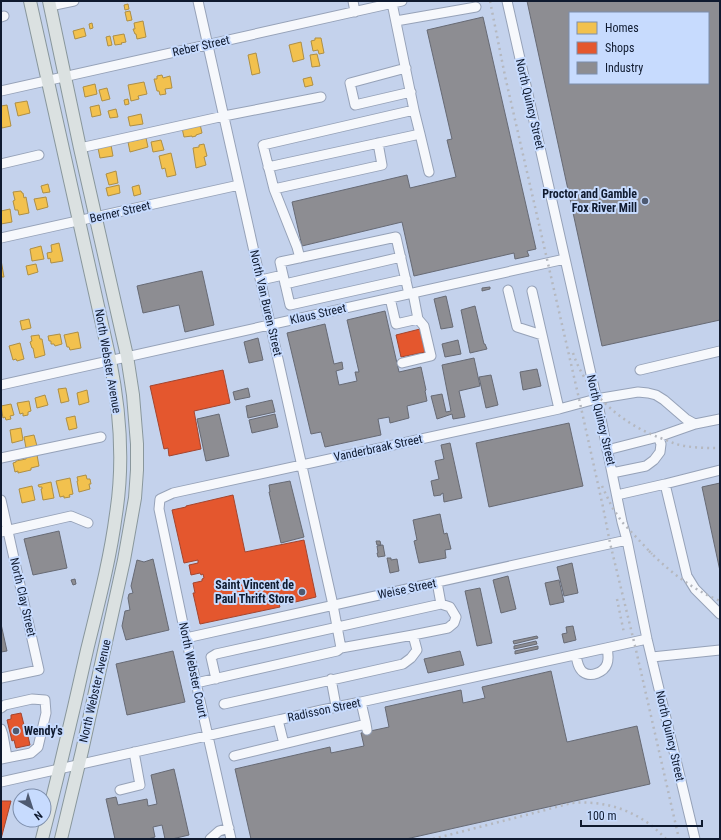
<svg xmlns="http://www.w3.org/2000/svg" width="721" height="840" font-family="'Roboto Condensed',sans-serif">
	<rect width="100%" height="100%" fill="#c4d2ec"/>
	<!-- homes -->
	<path fill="#f2c14e" stroke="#ae8f45" d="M128,4L129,9L125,10L124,5Z
		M130,11L132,20L127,21L125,12Z
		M143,21L146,37L137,39L136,34H135L133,29H135L134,23Z
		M92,23L93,28L90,29L89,24Z
		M84,28L86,36L75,39L73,31Z
		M124,34L126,42L121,43L122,44L115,45L113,36Z
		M110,36L112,45L108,46L106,37Z
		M315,38H321L324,53L319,54L318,50L313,51L311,41L315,40Z
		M301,42L304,59L293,62L289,45Z
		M256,53L260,73L252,75L248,55Z
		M317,54L320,66L312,67L310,55Z
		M162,75L163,78L170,76L172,88L165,89L166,94L160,95L159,91H157L154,79H157V76Z
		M311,77L313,85L305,87L303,79Z
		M144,82L147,94L138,96L139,99L131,101L128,85Z
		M95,84L97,94L85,97L83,87Z
		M107,88L110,99L102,101L99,90Z
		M128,99L129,104L125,105L124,100Z
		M27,101L30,113L18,116L15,103Z
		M7,105L11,126L2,128L1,124V106Z
		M99,105L101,115L92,117L90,107Z
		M116,109L118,117L110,118L108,111Z
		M141,114L143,124L130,126L128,117Z
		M200,124L202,133L196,135V136L192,137V136L184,137L182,128Z
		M146,138L148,147L130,152L128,142Z
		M161,140L164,150L153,152L151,142Z
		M204,144L207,156L204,157L206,165L196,168L193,148L199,147V145Z
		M111,145L113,156L100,158L98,148Z
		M171,153L176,175L167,177L165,168L162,169L159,156Z
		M116,171L118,183L109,185L106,174Z
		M48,184L50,192L43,193L41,186Z
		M119,185L120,193L108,196L106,188Z
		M139,185L141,194L134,196L132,187Z
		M21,191L22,193H23L24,198L26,197L29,213L19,215L18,210H15L13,201L15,200L13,192Z
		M46,197L48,207L37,210L34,199Z
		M10,209L12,222L1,224V211Z
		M59,243L63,261L51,263L50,258L48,259L47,253L52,252L51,245Z
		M41,246L44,259L32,261L30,249Z
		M1,260L4,277H1Z
		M36,264L38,272L28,275L26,266Z
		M29,319L31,328L22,330L20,321Z
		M78,332L81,348L70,350L69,347H67L64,335Z
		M60,334L62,344L55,346L54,344H51V341H49L48,336Z
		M39,335L40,339H42L45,355L35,358L33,348H32L30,342L32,341L31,336Z
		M20,343L24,359L17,361L16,359L13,360L9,346Z
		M66,388L69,401L61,403L58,389Z
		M87,390L89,402L79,405L77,393Z
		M45,395L48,405L37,408L35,398Z
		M29,401L31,411L28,412V415L23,416V413L20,414L17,403Z
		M11,404L14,415L10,416L11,419L6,420L5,417L3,418L1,406Z
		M75,416L77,428L69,430L66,418Z
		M21,428L23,440L12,443L10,430Z
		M34,435L37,446L26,448L24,437Z
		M37,455L39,466L31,468V470L18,473V471L15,472L13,463L16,462V461L26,459V458Z
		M86,475L87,479H90L91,484H89L90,489L79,492L77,481H78L77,477Z
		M70,478L73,494L69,495L70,497L64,498V496L60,497L56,481Z
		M51,482L54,498L43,500L41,489H42V487H39L38,485Z
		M32,486L35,500L22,503L19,489Z"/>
	<!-- shops -->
	<path fill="#e4572e" stroke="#a4452e" d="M420,329L425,352L401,357L396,335Z
		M223,370L230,403L194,411L201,449L169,456L168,448L164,449L150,386Z
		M233,495L245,552L304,540L316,597L287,604L286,602L279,604L280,607L200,624L193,593H195L193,583L202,581V579L204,578L203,574L201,575L200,573L191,575L189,565L198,563V560L184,563L172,510L186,507V506Z
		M21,713L24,725H22L24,733L27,732L30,745L16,748L14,740L12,741L7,720L11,719V715Z
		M1,801H11L1,839Z"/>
	<!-- industry -->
	<path fill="#8d8d92" stroke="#676a74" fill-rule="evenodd" d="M527,1H720V320L602,346ZM570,13H708V83H570Z
		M483,17L536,249L527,251L529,256L515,259L514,253L414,276L402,222L302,246L292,202L407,175L410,188L456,177L447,140L452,139L427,30Z
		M202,271L214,325L185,332L179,305L143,313L137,286Z
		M490,287V289L482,291V288Z
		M446,296L453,327L441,329L434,299Z
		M475,306L484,344H485L487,349L470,353L461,310Z
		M385,311L399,372L421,367L426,390L425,391L427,401L407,406L409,418L390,423L389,417L378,419L381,435L325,447L321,432L311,434L287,333L325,324L334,364L342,362L343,369L336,371L339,385L357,381L355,372H359L347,320Z
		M258,338L263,360L249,363L244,342Z
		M458,340L461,354L445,357L442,344Z
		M474,358L480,386L459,391L465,417L453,419L452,414L437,419L431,396L442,394L446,412L451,411L442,365Z
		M537,369L541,386L523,390L520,372Z
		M491,375L498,405L486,408L479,377Z
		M248,388L250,397L235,400L233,392Z
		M272,400L275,412L248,418L246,406Z
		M219,414L229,456L206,461L197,419Z
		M275,414L278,427L252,433L249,420Z
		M569,423L583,486L489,507L476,443Z
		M450,443L462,498L444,502L443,493L441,494V495L434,496L431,481L439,479L435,461L444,459L441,445Z
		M290,481L304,537L281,543L269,492H270L269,485Z
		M720,483V571L702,487Z
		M440,514L444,534L447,533L451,549L445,550L446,558L419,563L414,541L417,540L413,520Z
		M59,531L67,568L33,575L24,539Z
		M376,541H380L381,545H377Z
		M383,545L385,556L378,557L377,553H378L377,546Z
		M387,558H391V560L397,559L399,571L390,573Z
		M153,559L169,630L126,640L122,626L125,611L130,610L128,598L129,594L133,593L131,586L137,560L144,562Z
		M572,563L578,593L564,596L557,567Z
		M508,576L516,609L501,613L493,580Z
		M75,579L76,584L73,585L71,580Z
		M559,580L564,602L550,605L545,583Z
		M480,588L492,643L477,646L465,591Z
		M1,624L7,651L1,652Z
		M573,626L576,640L564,643L562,634L567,633L566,627Z
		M537,636L538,638L514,644L513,641Z
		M536,641L537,644L514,649V646Z
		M538,646V649L515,654V651Z
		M173,651L185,702L127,715L116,664Z
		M460,651L464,665L428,673L424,659Z
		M551,671L567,742L637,726L650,784L406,839H251L235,769L330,747L331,753L364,746L361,733L389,727L385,707L461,690L463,703L485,698L482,687Z
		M174,769L189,835L172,839H165L162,825L153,827L155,837L148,839H115L106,799L116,797L118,805L147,799L148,806L157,804L151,775Z"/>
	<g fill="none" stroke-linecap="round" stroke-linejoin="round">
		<!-- minor casing -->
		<g stroke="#96a2b8" stroke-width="11">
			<path id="minor" d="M353,1L355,12
				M507,1L600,414L622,522L627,540L647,639L695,839
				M50,6L74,1
				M1,17L4,16
				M396,21L476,7
				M406,68L350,83L355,105L411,92
				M1,91L402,1
				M420,134L429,172
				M80,148L224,116L321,97
				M1,164L39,155
				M268,167L420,134L414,110
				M274,189L382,165L378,143
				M1,238L239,185
				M300,258L297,247L274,189L263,145L414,110L392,3
				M406,279L290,305L280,262L396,237L409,294
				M261,280L283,275
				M285,284L401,257
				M508,290L517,327L542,335
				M532,291L559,409
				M390,298L396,324L418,319
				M402,363L431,356L424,326L418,319L413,293
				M640,370L720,351
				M1,385L565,259
				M695,424L720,419
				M1,458L101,437
				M612,473L646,466L654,460L660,452L661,444L658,437
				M665,484L687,576L695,589L720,614
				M617,495L665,484L720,470
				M1,500L39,670L1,678
				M1,532L71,516L88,523
				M437,582L441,604
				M186,638L627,540
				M576,655C577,661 578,668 583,672C591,678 604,672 607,664C609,659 608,653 607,648
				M652,657L720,650
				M216,679L211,657L216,654L441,604L450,607L456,617L454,623L448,628L413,635L341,648
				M331,679L336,706
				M196,683L337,651L341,648L333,605L198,1
				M361,702L366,724
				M224,704L403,664L411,658L417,650L413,635
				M1,708L5,705L32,699L45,700L46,713L38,747L31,753L1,759
				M278,720L284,744
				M1,729L3,735L7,757
				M234,756L366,724L367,730
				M1,782C94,762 185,740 278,720C305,714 333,707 361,702L647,639
				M120,790L140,785L134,752
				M210,839L219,831L229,828
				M231,839L186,638L159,509L160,499L173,493L559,409L596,399L638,392L648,393L656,395L664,400L686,419L695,424L658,437L607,450"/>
		</g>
		<!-- major casing -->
		<g stroke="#89979c" stroke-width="14">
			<path id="major" d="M30,1L110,360C120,410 124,463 116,514C110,560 98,605 87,650C73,713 58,776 42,839
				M49,1L80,148L127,356L133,395L137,444V470L135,498L124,560L82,751L61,839"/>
		</g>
		<!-- minor -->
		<use href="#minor" stroke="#f6f8fc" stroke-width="9"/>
		<!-- major -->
		<use href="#major" stroke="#dbe1e1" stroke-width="12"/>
		<!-- rail -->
		<path stroke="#b5b8bf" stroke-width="2.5" stroke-dasharray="2 4" stroke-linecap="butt" d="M490,1L505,76L580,403L603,507L610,543L636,650L679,839
			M573,353C587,395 624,426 666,440C671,442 675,444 680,445C693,448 707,448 720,448
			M602,486L612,507L622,522L652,554
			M649,551C670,572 692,589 720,601
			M617,599L624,633
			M433,839L572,803C608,800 641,812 666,839"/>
	</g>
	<!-- markers -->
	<g fill="#4e5a71" stroke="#c7dbfe" stroke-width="1.5">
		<circle cx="645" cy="201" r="4"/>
		<circle cx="302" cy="592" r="4"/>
		<circle cx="16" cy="731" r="4"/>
	</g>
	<g text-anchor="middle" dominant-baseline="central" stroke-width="4" stroke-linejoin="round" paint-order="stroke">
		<!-- street labels -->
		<g font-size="12" fill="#0f1a2f" stroke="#c7dbfe">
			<text transform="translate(201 46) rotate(-13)">Reber Street</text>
			<text transform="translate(530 104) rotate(77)">North Quincy Street</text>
			<text transform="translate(120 212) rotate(-13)">Berner Street</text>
			<text transform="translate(266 303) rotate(77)">North Van Buren Street</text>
			<text transform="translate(318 314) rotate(-13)">Klaus Street</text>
			<text transform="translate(108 361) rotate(80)">North Webster Avenue</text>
			<text transform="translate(601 420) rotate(77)">North Quincy Street</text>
			<text transform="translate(378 448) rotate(-12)">Vanderbraak Street</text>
			<text transform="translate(407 589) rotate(-12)">Weise Street</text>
			<text transform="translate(23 597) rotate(77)">North Clay Street</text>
			<text transform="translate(193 670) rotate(78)">North Webster Court</text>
			<text transform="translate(95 691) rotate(-77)">North Webster Avenue</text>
			<text transform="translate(324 710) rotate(-12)">Radisson Street</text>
			<text transform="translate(670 736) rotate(77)">North Quincy Street</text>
		</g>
		<!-- poi labels -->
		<g font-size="12" font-weight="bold" fill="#0f1a2f" stroke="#c7dbfe" text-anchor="end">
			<text x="637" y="194">Proctor and Gamble<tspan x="637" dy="14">Fox River Mill</tspan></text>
			<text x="294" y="585">Saint Vincent de<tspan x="294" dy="14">Paul Thrift Store</tspan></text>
			<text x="24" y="731" text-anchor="start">Wendy's</text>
		</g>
	</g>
	<!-- border -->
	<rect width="721" height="840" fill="none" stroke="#0f1a2f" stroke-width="4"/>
	<!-- legend -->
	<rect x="569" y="12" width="140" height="72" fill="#c7dbfe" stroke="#7d8eab"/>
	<rect x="577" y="22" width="20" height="12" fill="#f2c14e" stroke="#7d8eab"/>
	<text x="605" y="32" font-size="12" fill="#0f1a2f">Homes</text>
	<rect x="577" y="42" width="20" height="12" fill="#e4572e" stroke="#7d8eab"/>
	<text x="605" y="52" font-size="12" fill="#0f1a2f">Shops</text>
	<rect x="577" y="62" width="20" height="12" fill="#8d8d92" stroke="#7d8eab"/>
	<text x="605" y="72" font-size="12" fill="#0f1a2f">Industry</text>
	<!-- north arrow -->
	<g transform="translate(32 808) rotate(141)"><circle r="19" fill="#c7dbfe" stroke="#7d8eab"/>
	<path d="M0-3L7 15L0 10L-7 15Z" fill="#4e5a71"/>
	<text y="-6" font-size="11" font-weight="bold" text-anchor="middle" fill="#0f1a2f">N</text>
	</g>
	<!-- scale -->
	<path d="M581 820v6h121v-6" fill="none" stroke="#0f1a2f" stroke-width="2"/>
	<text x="587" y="820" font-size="12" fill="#0f1a2f" stroke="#c7dbfe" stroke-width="3" paint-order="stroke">100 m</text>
</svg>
